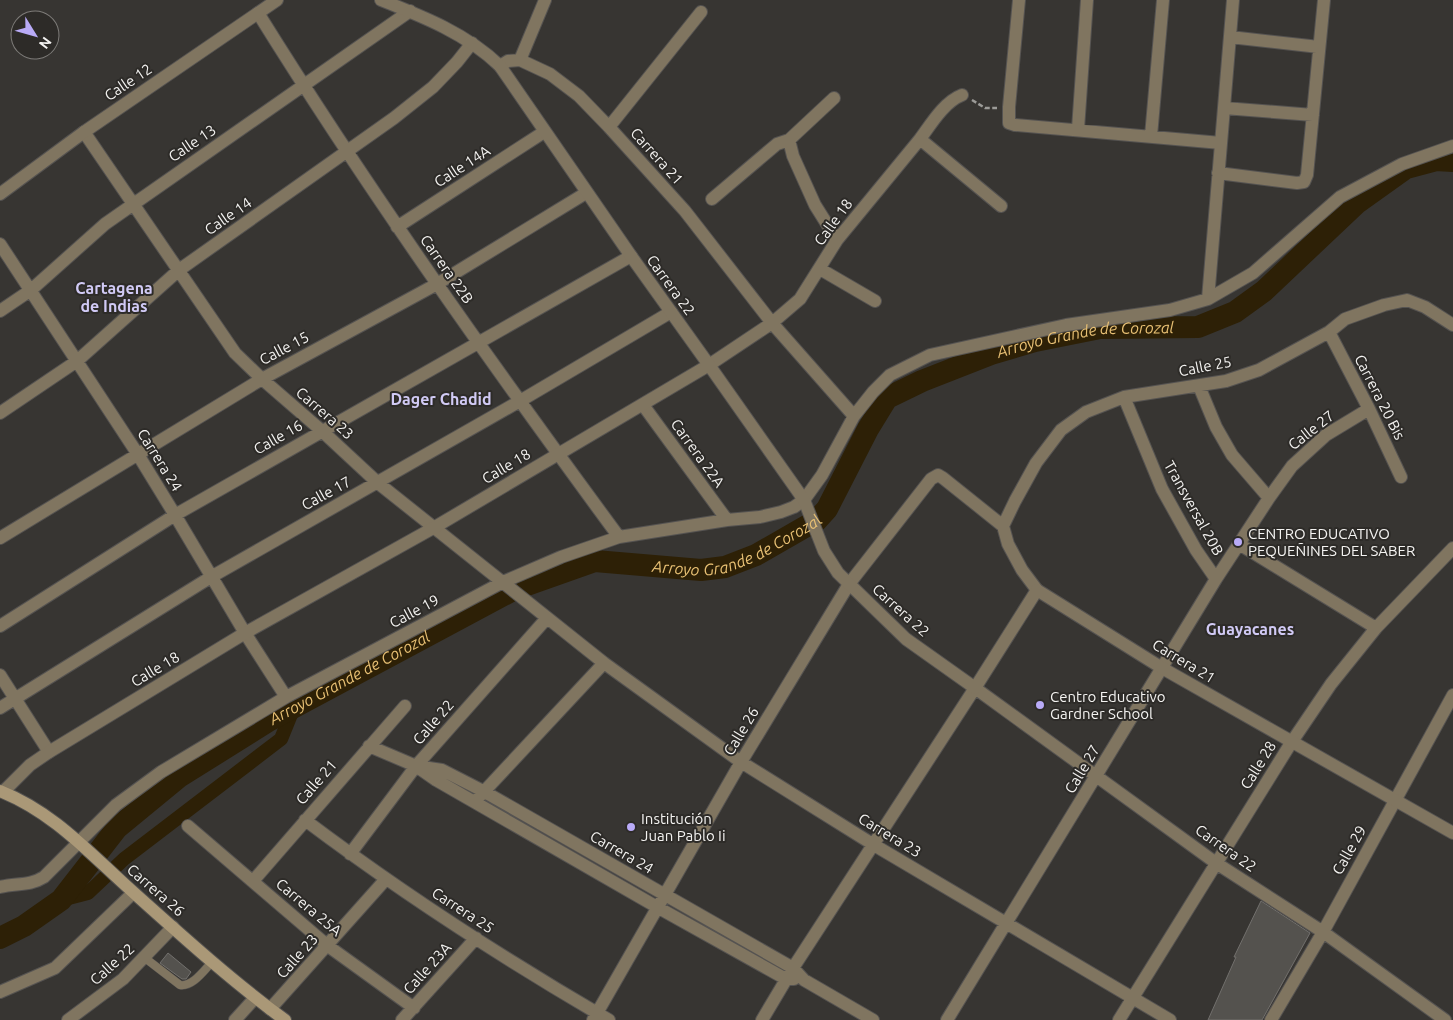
<svg xmlns="http://www.w3.org/2000/svg" width="1453" height="1020" font-family="Ubuntu,sans-serif">
	<rect width="100%" height="100%" fill="#373532"/>
	<g fill="none" stroke-linecap="round" stroke-linejoin="round">
		<!-- canal -->
		<path stroke="#2d2006" stroke-width="14" d="M61,900L88,893L124,859L281,739L294,707"/>
		<!-- river -->
		<path stroke="#2d2006" stroke-width="22" id="s1" d="M0,938L24,926L61,900L117,828L179,777L270,720L513,590L595,561L701,570L725,567L756,555L817,520L827,509L868,429L887,398L922,381L991,354L1035,341L1100,328L1198,327L1235,312L1264,291L1357,203L1406,168L1436,160L1453,161"/>
	</g>
	<!-- building -->
	<path fill="#54524e" stroke="#72706d" d="M1261,901L1310,933L1262,1020H1208L1236,957H1234Z
		M168,953L191,972L186,979H182L160,963Z"/>
	<g fill="none" stroke-linecap="round" stroke-linejoin="round">
		<!-- service casing -->
		<g stroke="#555351" stroke-width="9">
			<path id="service" d="M145,958L180,985C193,987 204,970 213,961"/>
		</g>
		<!-- minor casing -->
		<g stroke="#555351" stroke-width="14">
			<path id="minor" d="M1019,0L1009,107V123L1015,125L1221,143
				M258,13C370,193 493,366 619,537
				M1230,37L1319,47
				M520,60L545,0
				M500,66L508,61L520,60L550,74L579,96L609,127L685,211L772,323L854,416
				M1224,108L1313,115
				M609,127L701,12
				M1078,129L1087,0
				M84,132L235,353L262,379L322,431L378,483L604,663L741,762L874,845L1170,1020
				M1151,136L1163,0
				M920,139L1001,206
				M789,140L793,156L815,205L837,240
				M1218,173L1297,183L1304,182L1307,175L1324,0
				M712,199L777,144L789,140L834,98
				M397,227L544,132
				M0,244L137,453L175,515L245,633L286,697
				M820,269L875,301
				M1208,299L1233,0
				M0,311L31,290L105,224L410,11
				M1329,332L1369,409L1401,477
				M709,365L772,323L800,299L837,240L920,139C931,124 944,102 962,95
				M1199,386L1216,427L1232,455L1269,498
				M1124,397L1162,489L1196,550L1216,579
				M643,405L727,520
				M0,413L77,361L179,270L394,118L433,87L457,62L472,43
				M1003,526L1015,501L1036,463L1061,430L1086,412L1124,397L1226,381L1259,370L1329,332L1345,319L1384,305L1407,300L1425,307L1453,325
				M0,538L262,379L437,284L586,193
				M1239,544L1376,628
				M0,626L175,515L631,256
				M0,675L49,752
				M0,708L211,577L520,401L671,312
				M369,746L416,766L436,780L657,907L786,979H794
				M416,766L442,770L483,791L793,968L804,980L873,1020
				M478,798L604,663
				M305,820C402,893 504,959 609,1020
				M188,826L328,946L414,1008
				M350,854L416,766L547,618
				M253,881L405,706
				M0,887C16,883 30,886 44,877L116,805L161,772L286,697L503,582L561,557L619,537L727,520L760,517L781,512L794,507L804,500L822,475L854,416L873,392L890,375L930,355L1066,325L1170,310L1208,299L1253,273L1340,197L1402,164L1453,146
				M0,992L55,968L133,893
				M270,1009L386,879
				M68,1020L123,979L173,927
				M235,1020L255,998
				M402,1020L476,938
				M593,1020L741,762L849,584L931,479L938,475L943,478L1003,526L1008,544L1022,570L1037,590
				M762,1020L793,968L975,688L1216,863L1323,932L1445,1020
				M947,1020L1216,579L1269,498L1292,466L1326,435L1369,409
				M1119,1020L1291,743L1331,684L1376,628L1453,548
				M1271,1020L1323,932L1453,695"/>
		</g>
		<!-- tertiary casing -->
		<g stroke="#555351" stroke-width="14">
			<path id="tertiary" d="M381,0C424,17 467,34 500,66L631,256L709,365L804,500L824,551L838,573L906,639L975,688L1037,590L1162,668L1453,833
				M0,194L84,132L277,0
				M3,792L30,765L49,752L245,633L435,527L709,365"/>
		</g>
		<!-- secondary casing -->
		<g stroke="#555351" stroke-width="14">
			<path id="secondary" d="M0,791C55,813 90,854 133,892C181,935 233,982 285,1020"/>
		</g>
		<!-- path -->
		<path stroke="#9c9b98" stroke-width="2.5" stroke-dasharray="5 2.5" stroke-linecap="butt" d="M972,100L985,108H997"/>
		<!-- service -->
		<use href="#service" stroke="#807560" stroke-width="8"/>
		<!-- minor -->
		<use href="#minor" stroke="#807560" stroke-width="12"/>
		<!-- tertiary -->
		<use href="#tertiary" stroke="#807560" stroke-width="12"/>
		<!-- secondary -->
		<use href="#secondary" stroke="#aa9877" stroke-width="12"/>
	</g>
	<!-- markers -->
	<g fill="#b9abf7" stroke="#2d2b28" stroke-width="2">
		<circle cx="1238" cy="542" r="5"/>
		<circle cx="1040" cy="705" r="5"/>
		<circle cx="631" cy="827" r="5"/>
	</g>
	<g text-anchor="middle" dominant-baseline="central" stroke-width="4" stroke-linejoin="round" paint-order="stroke">
		<!-- street labels -->
		<g font-size="15" fill="#f4f3f1" stroke="#2d2b28">
			<text transform="translate(128 82) rotate(-34)">Calle 12</text>
			<text transform="translate(192 143) rotate(-34)">Calle 13</text>
			<text transform="translate(657 156) rotate(48)">Carrera 21</text>
			<text transform="translate(462 166) rotate(-33)">Calle 14A</text>
			<text transform="translate(228 216) rotate(-35)">Calle 14</text>
			<text transform="translate(833 222) rotate(-54)">Calle 18</text>
			<text transform="translate(447 269) rotate(55)">Carrera 22B</text>
			<text transform="translate(671 285) rotate(54)">Carrera 22</text>
			<text transform="translate(284 348) rotate(-28)">Calle 15</text>
			<text transform="translate(1205 366) rotate(-11)">Calle 25</text>
			<text transform="translate(1380 397) rotate(63)">Carrera 20 Bis</text>
			<text transform="translate(325 413) rotate(41)">Carrera 23</text>
			<text transform="translate(1311 430) rotate(-38)">Calle 27</text>
			<text transform="translate(278 437) rotate(-30)">Calle 16</text>
			<text transform="translate(698 453) rotate(54)">Carrera 22A</text>
			<text transform="translate(160 460) rotate(58)">Carrera 24</text>
			<text transform="translate(506 466) rotate(-31)">Calle 18</text>
			<text transform="translate(326 493) rotate(-29)">Calle 17</text>
			<text transform="translate(1194 508) rotate(61)">Transversal 20B</text>
			<text transform="translate(901 610) rotate(42)">Carrera 22</text>
			<text transform="translate(414 611) rotate(-28)">Calle 19</text>
			<text transform="translate(1184 661) rotate(31)">Carrera 21</text>
			<text transform="translate(155 669) rotate(-31)">Calle 18</text>
			<text transform="translate(433 722) rotate(-49)">Calle 22</text>
			<text transform="translate(741 731) rotate(-59)">Calle 26</text>
			<text transform="translate(1258 765) rotate(-58)">Calle 28</text>
			<text transform="translate(1082 769) rotate(-59)">Calle 27</text>
			<text transform="translate(316 782) rotate(-49)">Calle 21</text>
			<text transform="translate(890 835) rotate(31)">Carrera 23</text>
			<text transform="translate(1226 848) rotate(35)">Carrera 22</text>
			<text transform="translate(1349 850) rotate(-61)">Calle 29</text>
			<text transform="translate(622 852) rotate(30)">Carrera 24</text>
			<text transform="translate(156 890) rotate(41)">Carrera 26</text>
			<text transform="translate(309 907) rotate(40)">Carrera 25A</text>
			<text transform="translate(463 910) rotate(33)">Carrera 25</text>
			<text transform="translate(297 956) rotate(-48)">Calle 23</text>
			<text transform="translate(112 964) rotate(-42)">Calle 22</text>
			<text transform="translate(427 968) rotate(-48)">Calle 23A</text>
		</g>
		<!-- poi labels -->
		<g font-size="15" fill="#f4f3f1" stroke="#2d2b28" text-anchor="start">
			<text x="1248" y="533">CENTRO EDUCATIVO<tspan x="1248" dy="17">PEQUEÑINES DEL SABER</tspan></text>
			<text x="1050" y="696">Centro Educativo<tspan x="1050" dy="17">Gardner School</tspan></text>
			<text x="641" y="818">Institución<tspan x="641" dy="17">Juan Pablo Ii</tspan></text>
		</g>
		<!-- neighbourhood labels -->
		<g font-size="16" font-weight="bold" fill="#d1caf5" stroke="#2d2b28">
			<text x="114" y="288">Cartagena<tspan x="114" dy="18">de Indias</tspan></text>
			<text x="441" y="399">Dager Chadid</text>
			<text x="1250" y="629">Guayacanes</text>
		</g>
		<!-- water labels -->
		<g font-size="16" font-style="italic" fill="#e8c074" stroke="#2d2b28">
			<text stroke="none"><textPath href="#s1" startOffset="1298">Arroyo Grande de Corozal</textPath></text>
			<text stroke="none"><textPath href="#s1" startOffset="861">Arroyo Grande de Corozal</textPath></text>
			<text stroke="none"><textPath href="#s1" startOffset="441">Arroyo Grande de Corozal</textPath></text>
		</g>
	</g>
	<!-- north arrow -->
	<g transform="translate(35 35) rotate(127)"><circle r="24" fill="#2d2b28" stroke="#7d7b78"/>
	<path d="M0-4L9 19L0 12L-9 19Z" fill="#b9abf7"/>
	<text y="-8" font-size="14" font-weight="bold" text-anchor="middle" fill="#f4f3f1">N</text>
	</g>
</svg>
